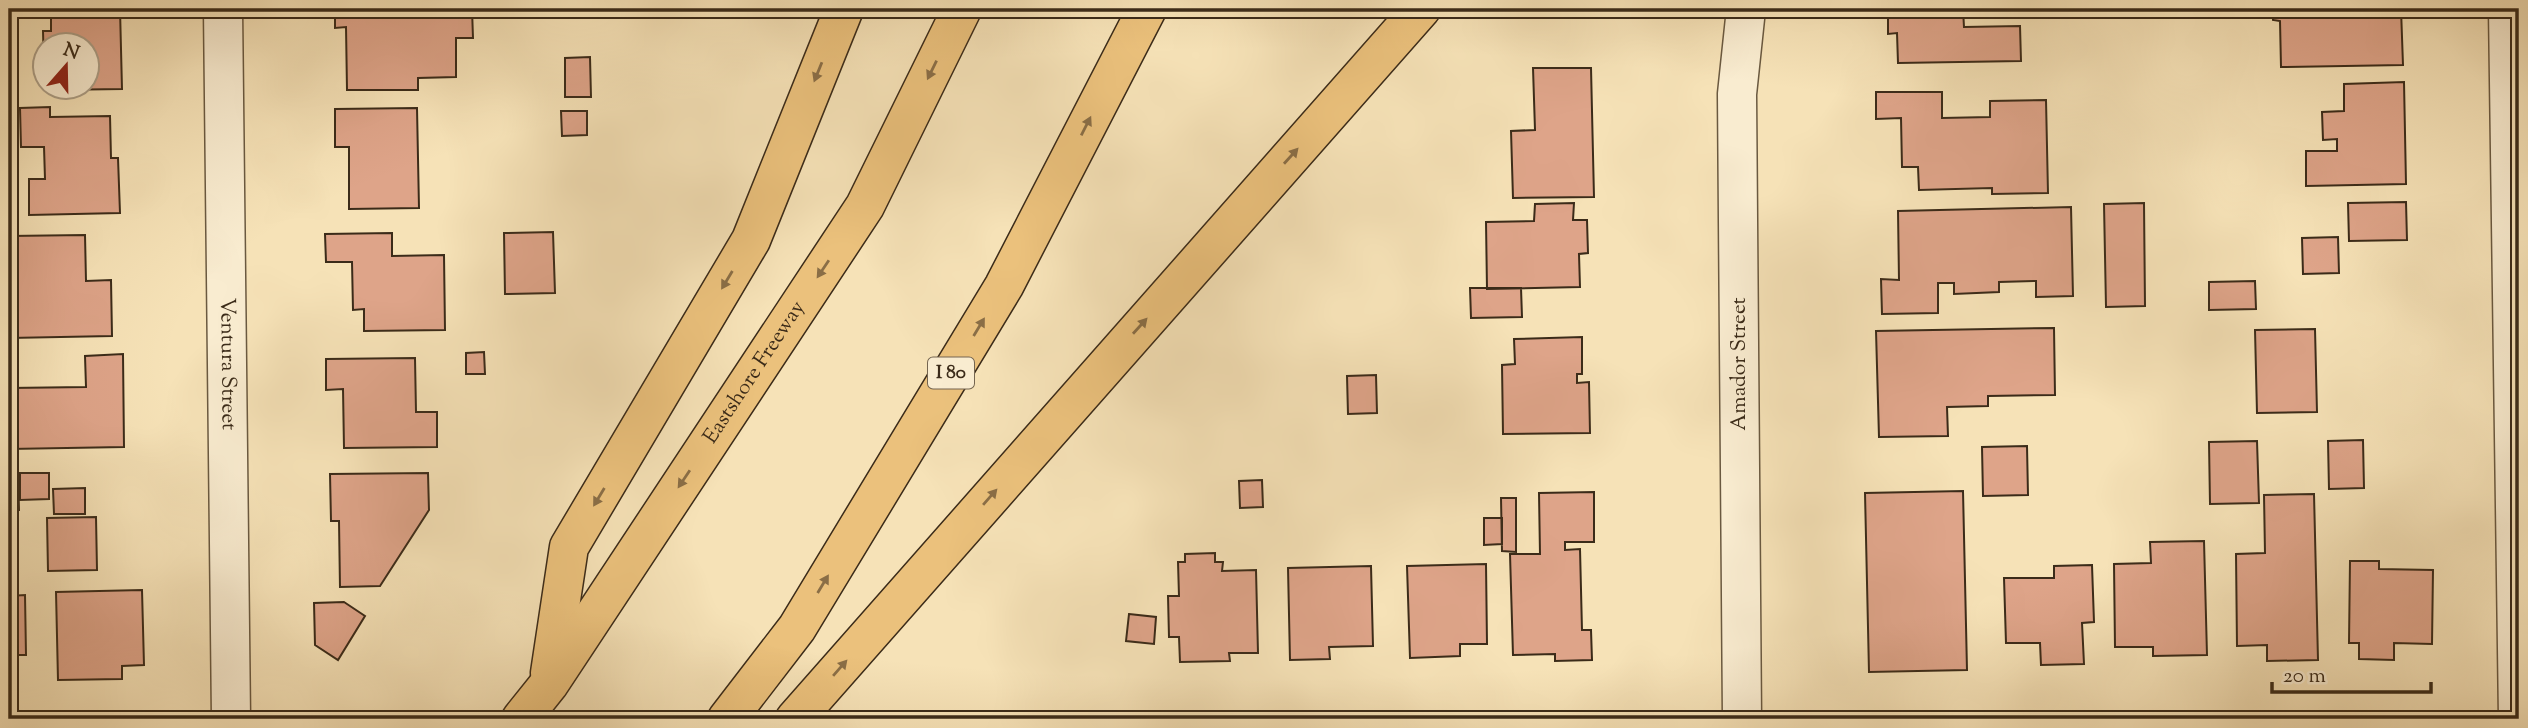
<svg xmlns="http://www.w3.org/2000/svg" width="2528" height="728" font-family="'Sorts Mill Goudy',serif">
	<rect width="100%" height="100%" fill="#f6e2b7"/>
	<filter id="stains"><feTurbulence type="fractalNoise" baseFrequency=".00286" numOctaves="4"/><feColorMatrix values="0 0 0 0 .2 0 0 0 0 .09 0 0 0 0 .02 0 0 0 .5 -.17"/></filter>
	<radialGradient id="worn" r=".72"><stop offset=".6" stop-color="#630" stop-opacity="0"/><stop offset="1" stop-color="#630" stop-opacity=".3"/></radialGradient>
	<!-- building -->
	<path fill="#dea489" stroke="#3b2b19" stroke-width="2" d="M51,9H120L122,89L53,90L52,88H88V46H46L44,71L43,31H51Z
		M335,9H472L473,38H456V77L418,78V90H347L346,27L335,28Z
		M1888,9H1963L1964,27L2020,26L2021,61L1898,63L1897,33L1888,34Z
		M2273,9H2401L2403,65L2281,67L2280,21L2273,20Z
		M590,57L591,97H565V58Z
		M1533,68H1591L1594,197L1513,198L1511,131L1535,130Z
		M2404,82L2406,184L2306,186V151H2337V139L2323,140L2322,112L2344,111V84Z
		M1876,92H1942V118L1990,117V101L2046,100L2048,193L1992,194V188L1919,190L1918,167H1902L1901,118L1876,119Z
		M50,107V117L110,116L111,158H118L120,213L29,215V179H45L44,147H21L20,108Z
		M417,108L419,208L349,209V147H335V109Z
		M561,111H587V135L562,136Z
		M2406,202L2407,240L2349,241L2348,203Z
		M1574,203L1573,220H1587L1588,253L1579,254L1580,287L1487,289L1486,222L1534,221L1535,204Z
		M2144,203L2145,306L2106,307L2104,204Z
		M2071,207L2073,296L2036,297V281L1999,282V292L1954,294V283H1938V313L1882,314L1881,279L1899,280L1898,211Z
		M553,232L555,293L505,294L504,233Z
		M392,233V256L444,255L445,330L364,331V309L353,310L352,262H326L325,234Z
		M85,235L86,281L111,280L112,336L9,338V236Z
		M2338,237L2339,273L2303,274L2302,238Z
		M2255,281L2256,309L2209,310V282Z
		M1470,288H1521L1522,317L1471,318Z
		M2054,328L2055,395L1988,396V406L1947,407L1948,436L1879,437L1876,331Z
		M2315,329L2317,412L2257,413L2255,330Z
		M1582,337V374H1577V383L1589,382L1590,433L1503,434L1502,365L1515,364L1514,339Z
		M484,352L485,374H466V353Z
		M123,354L124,447L9,449V388L86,387L85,356Z
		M415,358L416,412H437V447L344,448L343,389L326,390V359Z
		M1376,375L1377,413L1348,414L1347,376Z
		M2363,440L2364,488L2329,489L2328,441Z
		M2257,441L2259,503L2210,504L2209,442Z
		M2027,446L2028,495L1983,496L1982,447Z
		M18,473L19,510H9V474Z
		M20,473H49V499L20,500Z
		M428,473L429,510L380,586L340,587L339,521H331L330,474Z
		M1262,480L1263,507L1240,508L1239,481Z
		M85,488V514H54L53,489Z
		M1963,491L1967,670L1869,672L1865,493Z
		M1594,492V542H1565V550L1580,549L1582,630H1591L1592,660L1555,661V654L1513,655L1510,554H1540L1539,493Z
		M2314,494L2318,660L2267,661V645L2237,646L2236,554L2265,553L2264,495Z
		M1501,498H1516V552L1502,551Z
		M96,517L97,570L48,571L47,518Z
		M1484,518H1502V544L1484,545Z
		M2204,541L2207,655L2153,656V647H2115L2114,564L2151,563L2150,542Z
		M1215,553V562H1223L1222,571L1256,570L1258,653H1229L1230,661L1180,662L1179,637H1169L1168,596H1179L1178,562H1185V554Z
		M2350,561H2379V569L2433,570L2432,644L2394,643V660L2359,659V643H2349Z
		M1486,564L1487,644H1460V656L1410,658L1407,566Z
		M2092,565L2094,622L2082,623L2084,664L2041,665L2040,643H2006L2004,578H2054V566Z
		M1371,566L1373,646L1329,647L1330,659L1290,660L1288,568Z
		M142,590L144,665L122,666V679L58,680L56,592Z
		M25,595L26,655H9V596Z
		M344,602L365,616L338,660L315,645L314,603Z
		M1129,614L1156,617L1154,644L1126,641Z"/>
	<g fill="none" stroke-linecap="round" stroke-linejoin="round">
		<!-- minor casing -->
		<g stroke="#6a5940" stroke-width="41">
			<g id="minor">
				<path id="s1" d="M223,9L231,719"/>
				<path d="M2508,9L2518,719"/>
			</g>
		</g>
		<!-- tertiary casing -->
		<g stroke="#6a5940" stroke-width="41">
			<path id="tertiary" d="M1742,719L1737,94L1746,9"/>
		</g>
		<!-- motorway casing -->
		<g stroke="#3b2b19" stroke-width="41">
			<g id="motorway">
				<path d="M550,673L569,547L751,240L844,9"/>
				<path id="s2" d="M521,719L549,684L865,206L962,9"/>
				<path d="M727,719L797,628L1004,286L1147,9"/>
				<path d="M795,719L1421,9"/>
			</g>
		</g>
		<!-- minor -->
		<use href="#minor" stroke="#f9ecd0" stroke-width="38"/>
		<!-- tertiary -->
		<use href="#tertiary" stroke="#f9ecd0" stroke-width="38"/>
		<!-- motorway -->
		<use href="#motorway" stroke="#ebc17c" stroke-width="38"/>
	</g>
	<!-- one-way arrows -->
	<defs><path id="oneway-solid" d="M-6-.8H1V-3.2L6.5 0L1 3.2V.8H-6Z" transform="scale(1.75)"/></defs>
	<g fill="#8a6e46">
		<use href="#oneway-solid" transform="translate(932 70) rotate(116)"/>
		<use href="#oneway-solid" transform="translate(818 72) rotate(112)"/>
		<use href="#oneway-solid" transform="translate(1086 126) rotate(-63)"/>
		<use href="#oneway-solid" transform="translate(1291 156) rotate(-48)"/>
		<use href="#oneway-solid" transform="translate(823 269) rotate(124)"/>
		<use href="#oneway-solid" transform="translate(727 280) rotate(121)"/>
		<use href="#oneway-solid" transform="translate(1140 326) rotate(-48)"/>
		<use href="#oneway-solid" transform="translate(979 327) rotate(-59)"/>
		<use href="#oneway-solid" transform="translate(684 479) rotate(124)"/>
		<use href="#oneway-solid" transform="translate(599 497) rotate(121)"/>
		<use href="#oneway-solid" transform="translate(990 497) rotate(-49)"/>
		<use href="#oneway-solid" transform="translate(823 584) rotate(-59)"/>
		<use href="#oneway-solid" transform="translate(840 668) rotate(-49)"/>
	</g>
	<g text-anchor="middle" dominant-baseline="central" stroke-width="5" stroke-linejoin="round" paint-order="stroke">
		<!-- shield labels -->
		<rect fill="#f9ecd0" stroke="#746550" stroke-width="2" x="928" y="357.5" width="46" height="31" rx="5"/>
		<g font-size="19" font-weight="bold" fill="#3b2b19">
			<text x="951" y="373">I 80</text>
		</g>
		<!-- street labels -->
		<g font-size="21" fill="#3b2b19" stroke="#f9ecd0">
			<text stroke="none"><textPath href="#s1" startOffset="355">Ventura Street</textPath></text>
			<text transform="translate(1740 364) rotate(-90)">Amador Street</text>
			<text stroke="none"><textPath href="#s2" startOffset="418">Eastshore Freeway</textPath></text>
		</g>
	</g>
	<!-- margin -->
	<rect width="2528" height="728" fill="none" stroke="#f6e2b7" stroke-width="35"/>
	<rect x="10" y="10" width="2507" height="707" fill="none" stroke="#3b2b19" stroke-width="3.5"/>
	<rect x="18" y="18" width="2493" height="693" fill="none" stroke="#3b2b19" stroke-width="2"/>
	<!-- north arrow -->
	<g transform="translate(66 66) rotate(20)"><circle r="33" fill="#f9ecd0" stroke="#ad9f87" stroke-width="2"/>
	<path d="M0-5L12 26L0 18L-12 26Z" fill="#8f2418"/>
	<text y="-10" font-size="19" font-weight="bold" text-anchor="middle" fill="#3b2b19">N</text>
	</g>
	<!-- scale -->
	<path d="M2272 682v10h159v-10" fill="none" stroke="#3b2b19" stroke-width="3.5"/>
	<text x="2283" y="682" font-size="21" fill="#3b2b19" stroke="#f9ecd0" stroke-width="5" paint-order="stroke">20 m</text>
	<rect width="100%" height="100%" filter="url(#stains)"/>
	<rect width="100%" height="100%" fill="url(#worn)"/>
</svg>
